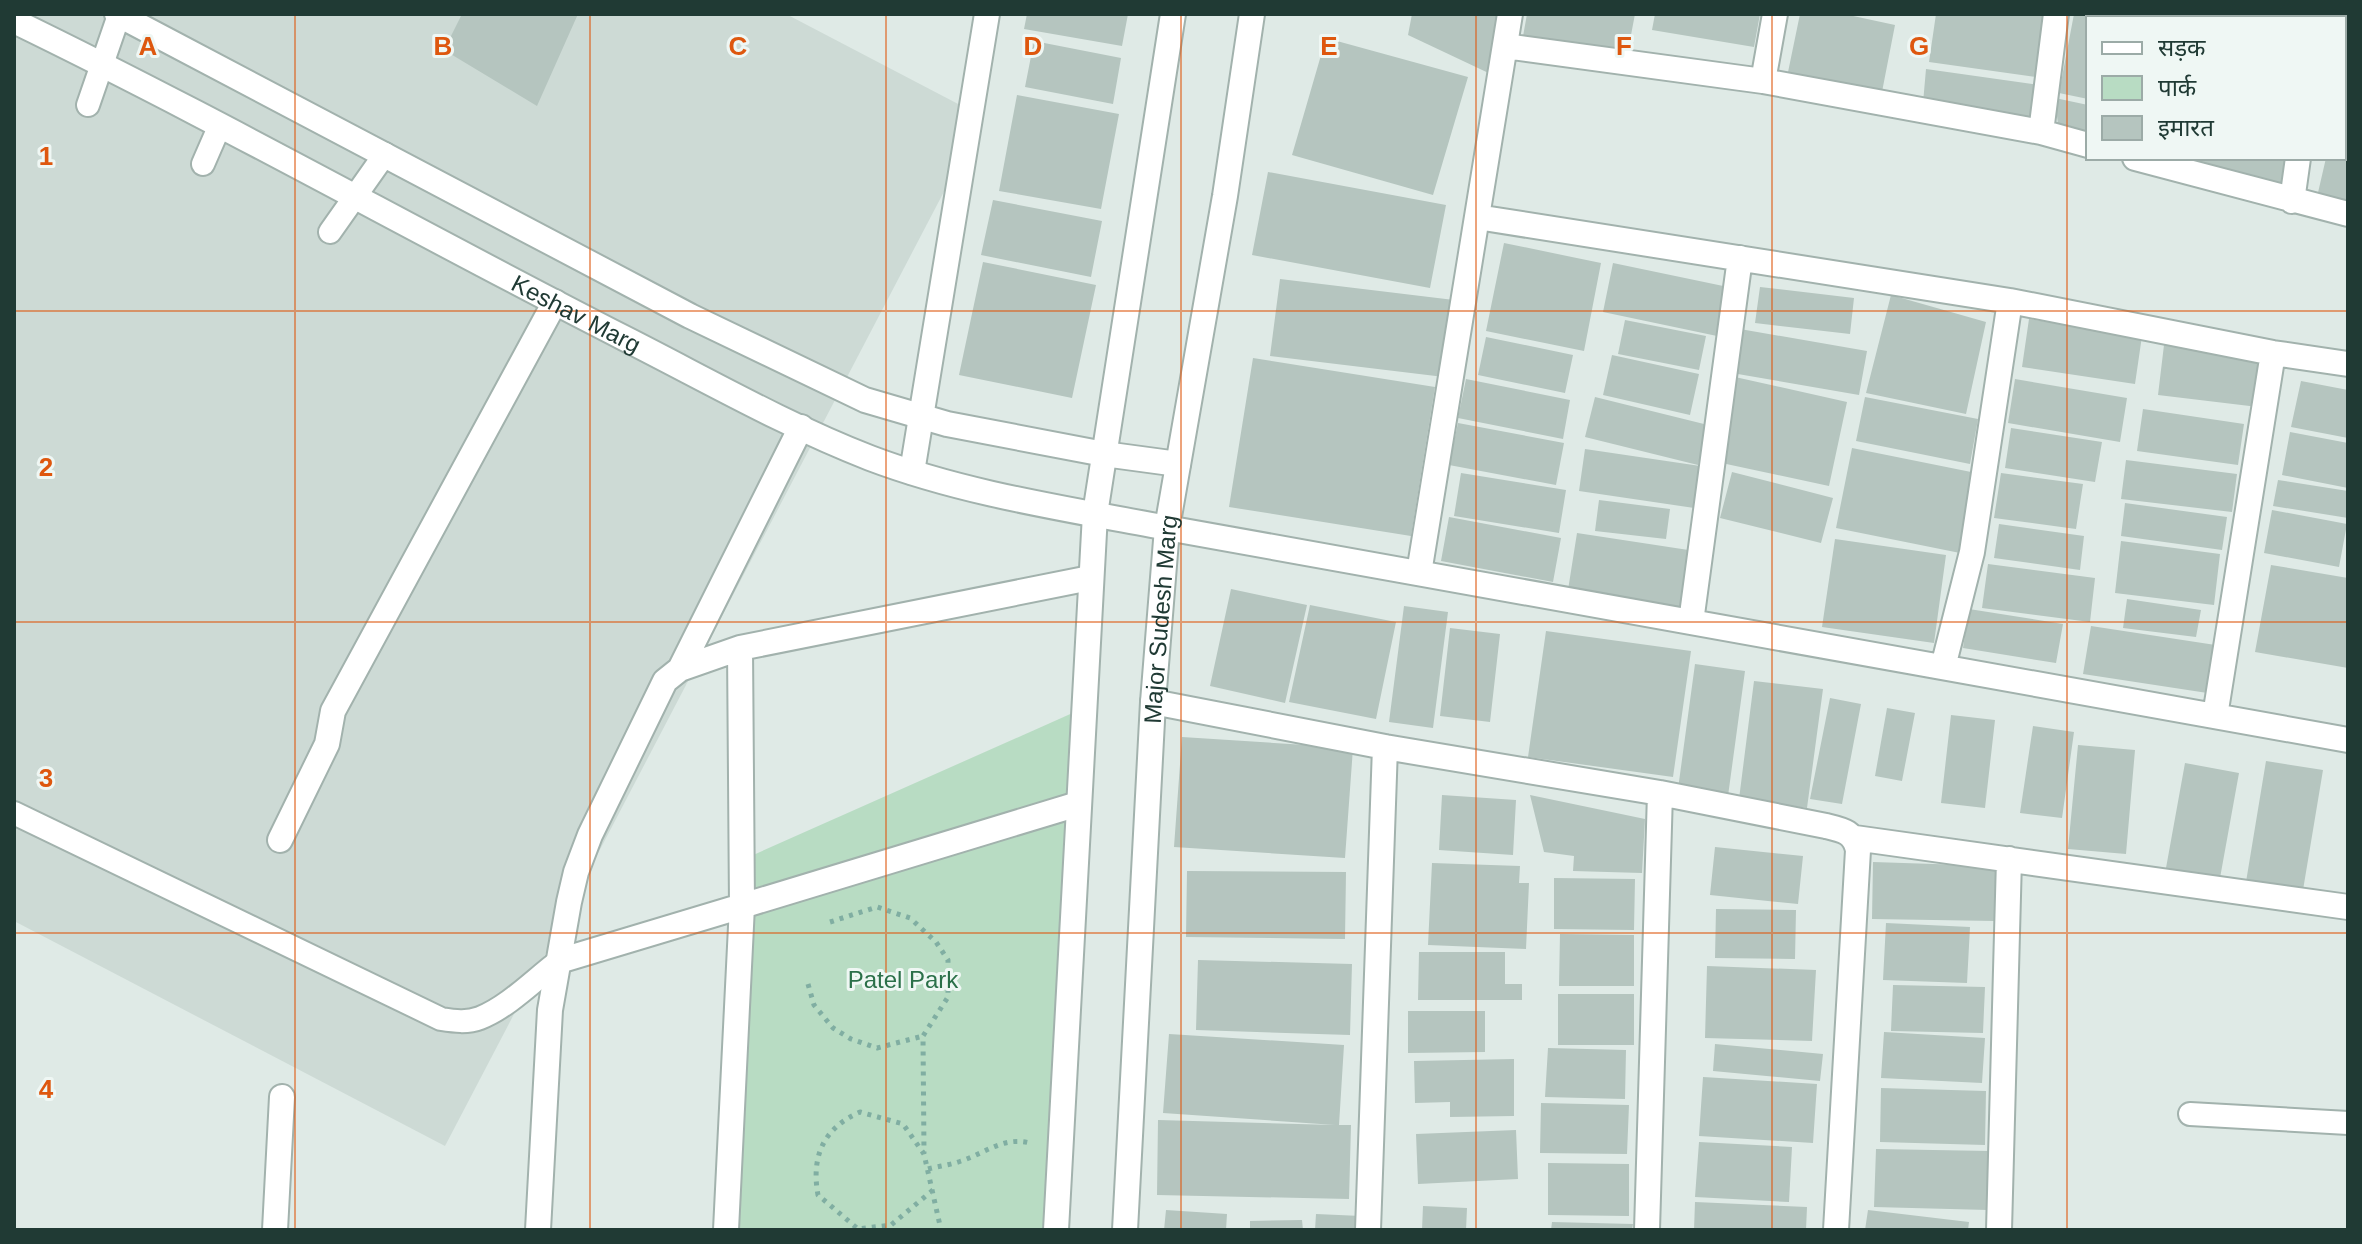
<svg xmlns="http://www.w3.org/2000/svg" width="2362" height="1244" font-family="Helvetica,'Noto Sans Devanagari',sans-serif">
	<rect width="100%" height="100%" fill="#dfeae6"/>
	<!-- built -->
	<path fill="#cddad5" d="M14,14H786L983,117L445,1146L14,921Z"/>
	<!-- green -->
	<path fill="#b8dcc3" d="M1086,707L1056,1230H725L742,860Z"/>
	<!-- building -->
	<path fill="#b5c5bf" d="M462,14H578L537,106L444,50Z
		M1027,14H1128L1122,46L1024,29Z
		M1412,14H1507L1497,77L1408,35Z
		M1527,14H1635L1627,56L1522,42Z
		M1655,14H1760L1754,47L1652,30Z
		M1800,14H1844L1895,25L1881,97L1787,77Z
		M1936,14H2045L2036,77L1929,62Z
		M2074,14L2114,16L2088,18V99L2059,93Z
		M2213,14H2306L2305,18H2212Z
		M2346,30L2348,31V100H2344Z
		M1326,38L1468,77L1433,195L1292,155Z
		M1034,41L1121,58L1113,104L1025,87Z
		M1926,69L2039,85L2030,124L1923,103Z
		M1017,95L1119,114L1101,209L999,191Z
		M2055,98L2088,105V134L2058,125Z
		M2344,148L2348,149V204L2317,197L2326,158H2344Z
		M2185,158H2293L2288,192L2184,164Z
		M1268,172L1446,205L1430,288L1252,255Z
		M993,200L1102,221L1091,277L981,255Z
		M1504,243L1601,263L1584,351L1486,331Z
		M983,262L1096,285L1072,398L959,375Z
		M1613,263L1728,287L1717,336L1603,312Z
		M1280,279L1454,300L1444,377L1270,356Z
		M1760,287L1854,298L1850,334L1755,323Z
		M1891,295L1986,322L1966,414L1866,393Z
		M2029,319L2142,336L2135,384L2022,367Z
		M1625,320L1706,336L1699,370L1618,354Z
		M1740,329L1867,351L1859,395L1732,373Z
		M1486,337L1573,355L1565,393L1478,375Z
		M2164,345L2264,357L2258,407L2158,395Z
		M1612,355L1699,374L1690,415L1603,395Z
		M1253,358L1435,387L1411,536L1229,507Z
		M1735,377L1847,402L1829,486L1717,462Z
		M1466,379L1570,400L1563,439L1458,418Z
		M2015,379L2127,398L2120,442L2008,423Z
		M2301,381L2348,390V438L2291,427Z
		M1595,397L1708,425L1698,465L1585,437Z
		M1865,397L1978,419L1970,464L1856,441Z
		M2143,409L2244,424L2238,465L2137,451Z
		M1458,423L1564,443L1556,485L1449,465Z
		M2011,428L2102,442L2095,482L2005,468Z
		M2290,432L2348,443V488L2282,475Z
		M1852,448L1981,474L1965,554L1836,528Z
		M1585,449L1707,467L1701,509L1579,491Z
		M2126,460L2237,474L2232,512L2121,499Z
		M1732,472L1833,498L1821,543L1720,518Z
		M1461,473L1566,490L1559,533L1454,516Z
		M2001,473L2083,484L2076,529L1994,518Z
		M2278,480L2348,491V518L2273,506Z
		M1599,500L1670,509L1666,539L1595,531Z
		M2125,503L2227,517L2222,550L2121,536Z
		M2272,510L2347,524L2339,567L2264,553Z
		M1449,517L1561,538L1553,582L1441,561Z
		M1999,524L2084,536L2080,570L1994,558Z
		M1577,533L1695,551L1686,608L1568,590Z
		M1835,539L1946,555L1934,643L1822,627Z
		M2121,541L2220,554L2214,605L2115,593Z
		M1988,564L2095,578L2090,622L1982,608Z
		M2271,565L2348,578V668L2255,652Z
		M1231,589L1307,605L1285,703L1210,686Z
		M2127,599L2201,610L2196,637L2123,628Z
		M1310,605L1396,622L1376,719L1289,702Z
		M1404,606L1448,612L1433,728L1389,722Z
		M1969,609L2063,624L2056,663L1963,648Z
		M2091,626L2222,646L2214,694L2083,674Z
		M1450,628L1500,634L1490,722L1440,716Z
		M1546,631L1691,651L1673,777L1528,757Z
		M1695,664L1745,671L1728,796L1678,789Z
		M1754,681L1823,689L1807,808L1739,799Z
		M1830,698L1861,704L1842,804L1810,799Z
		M1887,708L1915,713L1902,781L1875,776Z
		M1951,715L1995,720L1985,808L1941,803Z
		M2033,726L2074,732L2062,818L2020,813Z
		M1182,737L1353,748L1345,858L1174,847Z
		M2078,745L2135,750L2126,854L2068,849Z
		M2266,761L2323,770L2303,890L2246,882Z
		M2185,763L2239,773L2220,878L2166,868Z
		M1442,795L1516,800L1513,855L1439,850Z
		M1530,795L1645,819L1642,873L1573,871L1574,856L1544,852Z
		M1715,847L1803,856L1798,904L1710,895Z
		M1873,862L1995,866V921L1872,919Z
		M1432,863L1520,866L1519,883H1529L1526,949L1428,945Z
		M1187,871L1346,872L1345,939L1186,937Z
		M1554,878L1635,879L1634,930L1554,929Z
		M1716,909L1796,910L1795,959L1715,958Z
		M1886,923L1970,927L1967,983L1883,980Z
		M1560,934L1634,935V986H1559Z
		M1419,952H1505V984H1522V1000H1418Z
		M1198,960L1352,964L1350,1035L1196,1030Z
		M1707,966L1816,970L1812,1041L1705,1038Z
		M1893,985L1985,987L1983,1033L1891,1031Z
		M1558,994H1634V1045H1558Z
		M1408,1011H1485V1052L1408,1053Z
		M1884,1032L1985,1038L1982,1083L1881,1078Z
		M1169,1034L1344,1045L1339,1125H1351L1349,1199L1157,1195L1158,1120L1335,1125L1163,1113Z
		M1715,1044L1823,1054L1820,1081L1713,1071Z
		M1548,1048L1626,1050L1625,1099L1545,1097Z
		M1514,1059V1116L1450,1117V1102L1415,1103L1414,1061Z
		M1703,1077L1817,1084L1813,1143L1699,1136Z
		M1881,1088L1986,1091L1985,1145L1880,1142Z
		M1541,1103L1629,1105L1627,1154L1540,1153Z
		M1516,1130L1518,1179L1418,1184L1416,1134Z
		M1699,1142L1792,1147L1789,1202L1695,1197Z
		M1876,1149L1990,1151L1988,1210L1874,1207Z
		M1548,1163L1629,1164V1216L1548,1215Z
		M1695,1202L1807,1207L1806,1230H1694Z
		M1423,1206L1467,1208L1466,1230H1422Z
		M1166,1210L1227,1214L1226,1230H1164Z
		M1868,1210L1969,1222L1968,1230H1865Z
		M1316,1214L1361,1216V1230H1315Z
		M1302,1220L1303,1230H1250V1221Z
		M1552,1222L1633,1224L1632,1230H1551Z"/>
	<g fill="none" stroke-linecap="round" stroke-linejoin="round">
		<!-- service casing -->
		<g stroke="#a2b2ad" stroke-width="26">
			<path id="service" d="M88,105L119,15
				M203,164L220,125
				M330,232L385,154
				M14,813L441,1019C454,1021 467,1023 480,1018C508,1007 534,980 559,961
				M2190,1114L2348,1123"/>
		</g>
		<!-- minor casing -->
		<g stroke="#a2b2ad" stroke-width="28">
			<path id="minor" d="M2318,18L2319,14
				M1505,46L1763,81L2041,132L2088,145
				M1763,81L1775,14
				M2041,132L2056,14
				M2135,158L2348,214
				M2292,201L2298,158
				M1477,217L2010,301L2273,353L2348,364
				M912,472L987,14
				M1167,528L2348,740
				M1419,573L1510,14
				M1691,622L1740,258
				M1943,667L1972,552L2010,301
				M680,669L801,427
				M1153,702L1385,747L1660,793L1826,826C1843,830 1854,832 1858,850L1836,1230
				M2215,716L2273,353
				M1855,838L2348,907
				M280,840L327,744L333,711L555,302
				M559,961L742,906L740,648
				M275,1230L282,1097
				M538,1230L550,1010L569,902L576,872L590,835L665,681L680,669L740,648L1090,578
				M726,1230L742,906L1078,804
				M1368,1230L1385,747
				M1647,1230L1660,793
				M1999,1230L2009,859"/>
		</g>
		<!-- tertiary casing -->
		<g stroke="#a2b2ad" stroke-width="28">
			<g id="tertiary">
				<path d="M117,14L690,316L865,400L947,424L1104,454L1178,464"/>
				<path id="s1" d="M14,21C220,121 420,234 624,338C705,379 785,425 870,458C965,494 1068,509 1167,528"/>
				<path d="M1056,1230L1095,514L1173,14"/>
				<path id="s2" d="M1125,1230L1153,702L1167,528L1225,196L1252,14"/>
			</g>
		</g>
		<!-- path -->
		<path stroke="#80aea2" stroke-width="5" stroke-dasharray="4 6" stroke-linecap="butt" d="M830,922L877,907L910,918L936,942L948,960V997L923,1036L924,1153
			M808,984L814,1005L833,1028L851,1039L877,1048L923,1036
			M928,1169C939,1166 950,1165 961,1161C984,1154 1003,1136 1030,1143
			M933,1190L891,1225L858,1229L818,1195C811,1157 823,1128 860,1112L903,1124L924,1154L941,1230"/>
		<!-- service -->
		<use href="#service" stroke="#fff" stroke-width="22"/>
		<!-- minor -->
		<use href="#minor" stroke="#fff" stroke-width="24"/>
		<!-- tertiary -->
		<use href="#tertiary" stroke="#fff" stroke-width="24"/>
	</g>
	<!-- grid -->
	<path fill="none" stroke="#de570e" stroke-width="2" stroke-opacity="0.55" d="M295,14V1230M590,14V1230M886,14V1230M1181,14V1230M1476,14V1230M1772,14V1230M2067,14V1230M14,311H2348M14,622H2348M14,933H2348"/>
	<g text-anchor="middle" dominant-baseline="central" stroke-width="6" stroke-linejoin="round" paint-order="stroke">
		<!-- street labels -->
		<g font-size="24" fill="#203a34" stroke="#eff7f4">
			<text stroke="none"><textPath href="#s1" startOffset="634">Keshav Marg</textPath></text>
			<text stroke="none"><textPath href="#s2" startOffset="612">Major Sudesh Marg</textPath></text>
		</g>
		<!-- park labels -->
		<g font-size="24" fill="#2b7049" stroke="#eff7f4">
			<text x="903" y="979">Patel Park</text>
		</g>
	</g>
	<g font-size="26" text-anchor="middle" font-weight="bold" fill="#de570e" stroke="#eff7f4" stroke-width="6" stroke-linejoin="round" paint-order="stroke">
		<text x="148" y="55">A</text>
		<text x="443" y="55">B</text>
		<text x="738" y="55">C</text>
		<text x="1033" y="55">D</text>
		<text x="1329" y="55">E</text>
		<text x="1624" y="55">F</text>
		<text x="1919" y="55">G</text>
		<text x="46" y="165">1</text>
		<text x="46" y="476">2</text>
		<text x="46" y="787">3</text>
		<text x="46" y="1098">4</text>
	</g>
	<!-- border -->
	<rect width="2362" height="1244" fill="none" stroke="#203a34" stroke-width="32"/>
	<!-- legend -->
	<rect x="2086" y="16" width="260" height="144" fill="#eff7f4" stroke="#9caba7" stroke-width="2"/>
	<rect x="2102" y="42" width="40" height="12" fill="#ffffff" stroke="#9caba7" stroke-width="2"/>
	<text x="2158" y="56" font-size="24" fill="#203a34">सड़क</text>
	<rect x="2102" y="76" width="40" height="24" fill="#b8dcc3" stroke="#9caba7" stroke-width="2"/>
	<text x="2158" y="96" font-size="24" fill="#203a34">पार्क</text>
	<rect x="2102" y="116" width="40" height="24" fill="#b5c5bf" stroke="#9caba7" stroke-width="2"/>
	<text x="2158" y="136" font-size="24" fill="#203a34">इमारत</text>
</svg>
